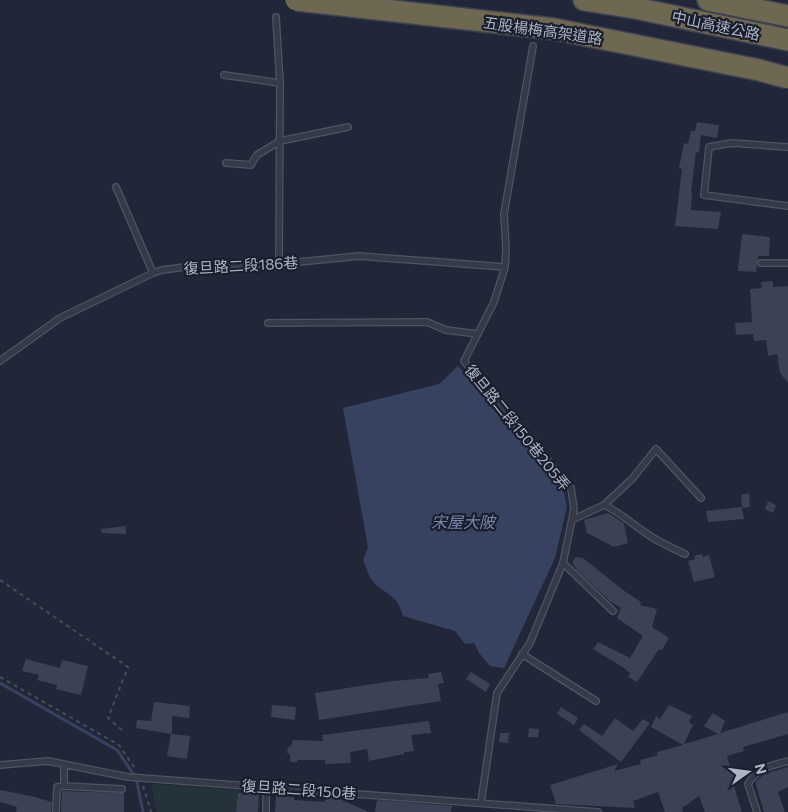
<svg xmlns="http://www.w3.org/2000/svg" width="788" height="812" font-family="Commissioner,'Noto Sans TC',sans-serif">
	<rect width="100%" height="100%" fill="#212738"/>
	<!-- green -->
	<path fill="#233339" d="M151,784L238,790L236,812H157Z"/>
	<!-- water -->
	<path fill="#374260" d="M458,366L525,438L564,493L567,507L555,558L504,668L490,666L479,653L474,643L465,644L455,631L403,616C396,591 384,596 371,579C368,574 366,566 363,560L368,547L343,408L439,384Z"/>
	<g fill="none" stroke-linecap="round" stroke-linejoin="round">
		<!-- stream -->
		<path stroke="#374260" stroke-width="3" d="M0,683L117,750L136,778L143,812"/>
	</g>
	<!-- building -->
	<path fill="#3b4255" d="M697,122L719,125L717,138L701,135L699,153L696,152L691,193H692L691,210L721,212L718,229L675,226L682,169L679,168L684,143L688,144L691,131H695Z
		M742,234L770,237L769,256H758L756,272L738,271Z
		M773,281V287L788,286V383L780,373L777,354L768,356L766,340L754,341L753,334L736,335L735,323L752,322L750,289L762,288L761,282Z
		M749,493L750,507L742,508L744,519L708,522L706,511L742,507L741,495Z
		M768,501L776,505L773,513L765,509Z
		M608,513L625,524H624L628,543L614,547L587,533L584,520Z
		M126,526V534L102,533L101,529Z
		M702,554L703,557L709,555L715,577L694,582L688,561L695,559L694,556Z
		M576,557L583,558L623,590L641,602L640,605L657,609L652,627L669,638L662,650L659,649L637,682L628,677L630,673L624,668L593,649L598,642L630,658L643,636L617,618L621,608L611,602L577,570L572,562Z
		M26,659L60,668L62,660L88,666L81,695L56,689L57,685L37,680L39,675L22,671Z
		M441,672L444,683L438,684L441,701L319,720L315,693L393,681L429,678L428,674Z
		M471,672L490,684L486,692L466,679Z
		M154,702L190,706L189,718L172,716V734L190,736L187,759L167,756L171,734L136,728L137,720L151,721Z
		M272,705L296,707L295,720L271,717Z
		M669,705L692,716L689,722L693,725L684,744L718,734L704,726L713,713L725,721L720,733L788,712V734L743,747L744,751L727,756L731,772L735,771L734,786L742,812H705L699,796L682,808L683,812H665L658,792L633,801L635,808L556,804L550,785L618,764L614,771L641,764L640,760L658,755L657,752L683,745L651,727L656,716L660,719Z
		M561,707L578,718L574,725L557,714Z
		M615,718L633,731L643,719L650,723L621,762L579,730L584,724L602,736Z
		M429,721L431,733L411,735L414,751L404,752V754L369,761L367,749L350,752L351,763L325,764V760H298L297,762H290V754L287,753L288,747L291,746L293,740L323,741L322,735Z
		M529,728L539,729L538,737H528Z
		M500,733H509L508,743L499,742Z
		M788,767V787L778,792L785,812H764L755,782L764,774Z
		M0,790L31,796L52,802L51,812H16L17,807L0,802Z
		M62,791L124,793V812H61Z
		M238,793L259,794L258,812H236Z
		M276,796L294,797V800L325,802V797L337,798L369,812H275Z
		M377,800L452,806L451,812H375Z"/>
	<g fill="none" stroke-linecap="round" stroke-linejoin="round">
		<!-- service casing -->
		<g stroke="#4f5463" stroke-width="8">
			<path id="service" d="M276,17L280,83L279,264
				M224,75L280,83
				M788,147L732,143L709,147L704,195L788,206
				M226,163L251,165L257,155L280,141L348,127
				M116,187L153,273
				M761,263H788
				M268,323L427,322L446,330L478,334
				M0,361L60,318L153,273L162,270L207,264H279L359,256L505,267
				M604,505C619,512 626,519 640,529C653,539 669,547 685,554
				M572,520L604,505L632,479L656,449L701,498
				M563,563L613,611
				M522,654L596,701
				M64,764V786L122,789
				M0,765L48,761L128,777L598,812
				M481,803L497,693L530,643L563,563L574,509L571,488L464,361L494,302L505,267L506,249L504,214L533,46
				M56,812L57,787L64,786
				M266,812V787
				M757,812L748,784C758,767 770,766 788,761"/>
		</g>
		<!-- motorway casing -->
		<g stroke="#3c4150" stroke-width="24">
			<path id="motorway" d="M584,0L635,8L788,40
				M708,0L788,16"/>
		</g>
		<!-- path -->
		<path stroke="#415056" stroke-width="2" stroke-dasharray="4 4" stroke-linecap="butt" d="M0,580L128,667L108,718L122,730
			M0,677L119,745L136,770
			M143,786L151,812"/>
		<!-- service -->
		<use href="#service" stroke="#353a48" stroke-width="5.5"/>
		<!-- motorway -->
		<use href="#motorway" stroke="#6e6752" stroke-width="21"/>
		<!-- motorway-bridge casing -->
		<g stroke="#3c4150" stroke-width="24" stroke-linecap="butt">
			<path id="motorway-bridge" d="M296,0L554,29L759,70L788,78"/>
		</g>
		<!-- motorway-bridge -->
		<use href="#motorway-bridge" stroke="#6e6752" stroke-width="21"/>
	</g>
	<g text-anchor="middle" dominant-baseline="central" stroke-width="4.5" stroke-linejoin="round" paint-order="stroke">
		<!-- street labels -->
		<g font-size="15" fill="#afb4c5" stroke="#1a1f2d">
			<text transform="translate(716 25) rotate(12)">中山高速公路</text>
			<text transform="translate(543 30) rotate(8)">五股楊梅高架道路</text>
			<text transform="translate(241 265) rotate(-3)">復旦路二段186巷</text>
			<text transform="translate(518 427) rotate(51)">復旦路二段150巷205弄</text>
			<text transform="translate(299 789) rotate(4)">復旦路二段150巷</text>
		</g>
		<!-- water labels -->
		<g font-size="16" font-style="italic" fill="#7886ac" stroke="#1a1f2d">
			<text x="463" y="521">宋屋大陂</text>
		</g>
	</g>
	<!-- north arrow -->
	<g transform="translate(748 772) rotate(76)" stroke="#1a1f2d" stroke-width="4" paint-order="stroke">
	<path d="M0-4L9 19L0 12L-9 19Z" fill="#afb4c5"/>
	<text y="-8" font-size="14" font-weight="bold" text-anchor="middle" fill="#afb4c5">N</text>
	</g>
</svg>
